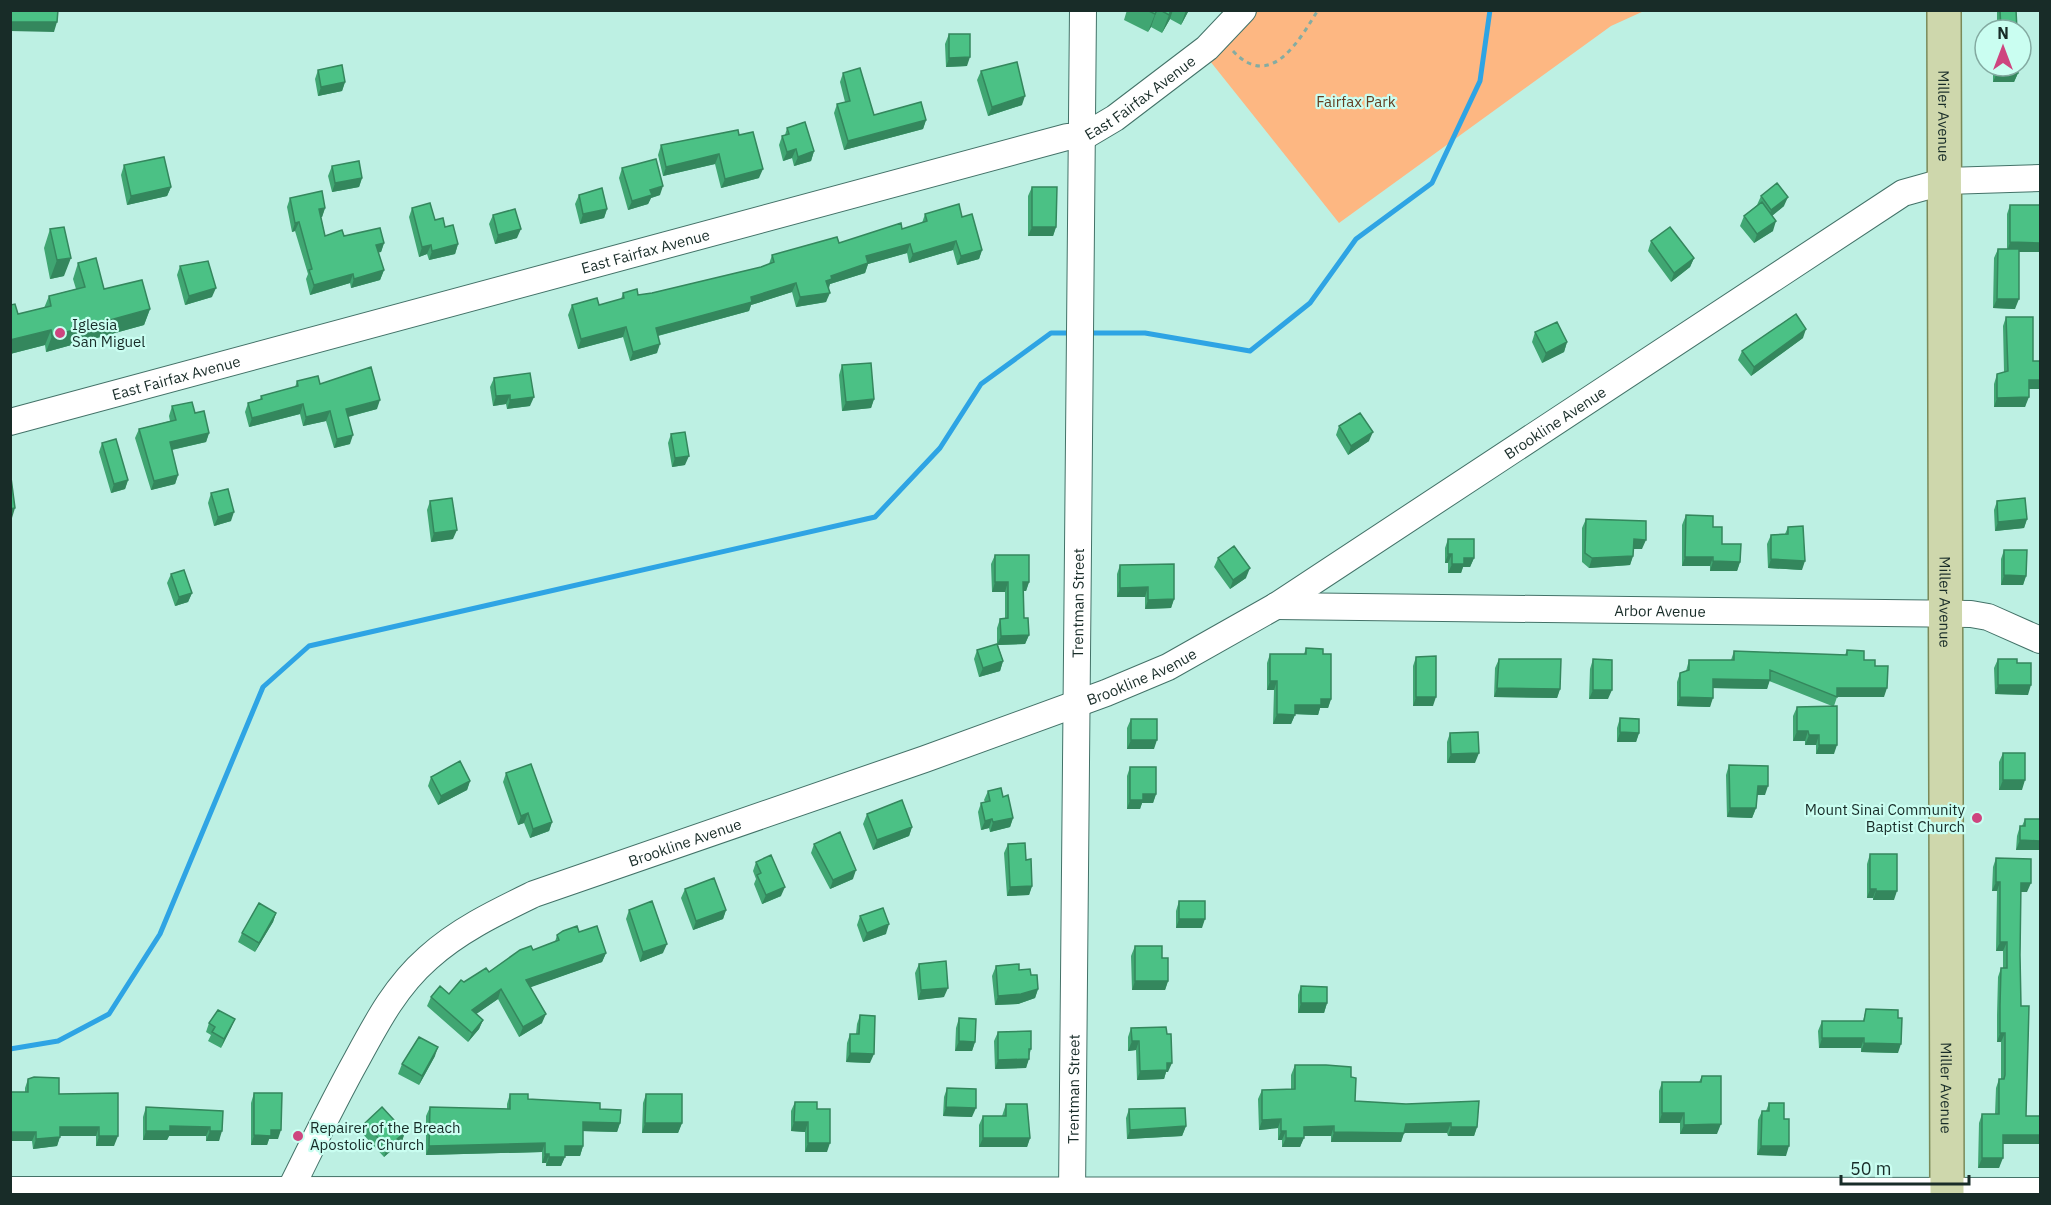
<svg xmlns="http://www.w3.org/2000/svg" width="2051" height="1205" font-family="'IBM Plex Sans',sans-serif">
	<rect width="100%" height="100%" fill="#bdf0e3"/>
	<!-- green -->
	<path fill="#fdb782" d="M1251,11H1644L1611,26L1339,223L1206,56Z"/>
	<g fill="none" stroke-linecap="round" stroke-linejoin="round">
		<!-- stream -->
		<path stroke="#2ea4e4" stroke-width="5" d="M1086,333H1145L1250,351L1310,303L1356,239L1432,183L1480,81L1490,10
			M10,1049L58,1041L109,1014L160,934L263,687L309,646L875,517L940,448L981,384L1051,333H1074"/>
		<!-- minor casing -->
		<g stroke="#437268" stroke-width="28">
			<g id="minor">
				<path id="s1" d="M10,422L1067,137H1083L1115,118L1207,48L1243,10"/>
				<path id="s2" d="M1276,606L1971,614L1988,617L2040,640"/>
				<path d="M10,1190L2040,1191"/>
				<path id="s3" d="M290,1190C312,1146 333,1102 357,1059C377,1022 396,986 428,958C459,930 497,912 534,894L925,759L1106,693L1168,667L1276,606L1903,193L1946,181L2040,178"/>
				<path id="s4" d="M1072,1194L1083,10"/>
			</g>
		</g>
		<!-- major casing -->
		<g stroke="#7a8a59" stroke-width="36">
			<g id="major">
				<path id="s5" d="M1944,10L1947,1194"/>
			</g>
		</g>
		<!-- path -->
		<path stroke="#84aca2" stroke-width="3" stroke-dasharray="4.5 4.5" stroke-linecap="butt" d="M1233,51C1271,92 1300,39 1318,10"/>
		<!-- minor -->
		<use href="#minor" stroke="#fff" stroke-width="26"/>
		<!-- major -->
		<use href="#major" stroke="#ced7ac" stroke-width="33"/>
	</g>
	<!-- wall -->
	<path fill="#40a672" d="M1127,10H1189L1181,25L1170,19L1162,33L1151,27L1148,32L1124,20Z
		M1997,10H2016L2017,30H1997Z
		M949,34L967,66L946,67L945,44Z
		M1989,66H2018V73L2014,82H1993V71H1989Z
		M318,70L345,82L342,91L318,96L315,79Z
		M981,71L1022,105L988,116L977,80Z
		M843,73L874,115L926,120L923,129L844,150L834,113L837,104L845,102L840,82Z
		M787,128L814,151L811,161L794,166L792,158L783,161L779,145L782,136L785,135Z
		M739,135L759,178L721,188L715,164L663,176L658,155L661,145Z
		M124,165L171,187L167,196L127,205L121,175Z
		M332,166L362,178L359,187L332,192L328,176Z
		M622,168L660,195L651,198L648,204L628,210L619,178Z
		M1032,187L1056,227L1053,236H1028V196Z
		M579,195L607,209L604,218L580,224L575,204Z
		M1761,196L1784,206L1772,216L1773,231L1754,243L1740,226L1744,216L1757,205Z
		M290,198L325,208L322,217H321L325,236H344L384,243L381,252H378L384,270L380,280L351,288L350,283L310,295L306,279L308,274L295,231L292,232L287,207Z
		M2010,205H2040V252H2019L2015,309L1993,308L1994,258L1998,249H2007V214Z
		M412,208L445,227L458,244L455,254L429,260L427,254L419,257L409,217Z
		M925,214L962,217L982,250L979,259L957,265L953,250L909,263L907,253L868,264L865,273L830,284L826,302L796,307L792,292L751,305L749,311L658,336L657,353L630,361L623,337L578,349L568,315L572,305H599L621,299L623,293L638,295L652,293L761,267L769,264L772,255L839,243L902,229L922,223Z
		M493,215L517,238L495,244L489,224Z
		M50,229L64,276L50,279L44,248Z
		M1651,241L1694,258L1690,267L1671,282L1648,251Z
		M78,263L104,289L150,309L144,325L46,352L45,345L10,354V305L18,314L44,308L49,296L76,289L73,279Z
		M180,266L212,297L185,305L177,275Z
		M2006,317L2033,361L2040,389H2029L2025,407H1994V384L1997,374L2004,372L2003,326Z
		M1535,332L1567,342L1564,352L1542,363L1532,342Z
		M1803,338L1751,376L1738,360L1742,351Z
		M842,365L874,399L871,408L842,411L839,375Z
		M494,378L530,406L507,409L506,404L493,406L490,387Z
		M297,381L320,384L377,409L348,417L350,444L334,448L326,421L303,426L300,414L249,427L245,412L248,403L260,400L261,396L295,387Z
		M172,406L195,413L209,433L206,442L172,450L178,475L175,484L151,490L135,438L139,429L170,421L169,416Z
		M1339,426L1369,441L1348,455L1336,435Z
		M671,434L685,465L672,467L668,443Z
		M102,443L128,480L125,489L111,493L99,452Z
		M211,493L231,521L214,526L208,503Z
		M430,501L453,539L431,542L427,510Z
		M1997,501L2027,519L2024,528L1995,531L1994,510Z
		M1686,515L1713,527L1722,544L1740,562L1737,571H1710V566H1682V525Z
		M1586,519L1642,549H1633V556L1630,565L1589,568L1582,562V528Z
		M1788,527L1802,570L1768,568L1767,544L1771,535L1785,534Z
		M1448,539L1474,558L1470,567H1463L1461,573H1448V563H1445V548Z
		M2004,550L2026,576L2023,585H2001V559Z
		M995,555L1029,582L1026,591H1023L1024,618L1029,635L1025,644L998,645L1003,661L1000,671L979,677L974,659L977,650L997,644V628L1000,619L1005,618V592H992L991,564Z
		M1218,558L1246,578L1230,589L1214,567Z
		M1120,565L1174,599L1171,608L1145,609V597H1117V574Z
		M171,574L192,593L188,602L175,606L167,583Z
		M1306,648L1323,654L1331,699L1328,708H1320L1318,715L1295,714L1291,724H1273L1274,690H1267V663L1270,654H1304Z
		M1847,650L1875,666L1884,697H1837L1834,706V754H1816V745H1805V741H1793V716L1797,707L1832,706L1769,681L1767,689L1713,688L1710,707L1677,706V682L1680,673L1686,671L1689,660H1731L1734,651L1845,655Z
		M1416,657L1433,706H1413V666Z
		M1499,659L1560,689L1557,698L1494,697L1495,668Z
		M1593,659L1608,699H1589L1590,669Z
		M1998,659L2017,663L2028,695L1995,694L1994,668Z
		M1620,718L1639,733L1636,742H1617V728Z
		M1131,719L1154,749H1127V728Z
		M1450,733L1475,763H1447V742Z
		M2003,753L2022,790H1999V762Z
		M1729,765L1765,795H1757L1756,808L1752,818L1727,817L1726,775Z
		M1130,767L1156,794L1153,803H1142L1140,809H1127V776Z
		M506,773L552,822L549,831L530,838L524,823L518,825L503,782Z
		M431,777L470,781L467,790L438,805L428,786Z
		M988,791L1003,797L1013,818L1010,827L990,832L989,828L981,830L978,812L981,803L985,802L984,800Z
		M867,814L912,827L909,836L873,850L863,824Z
		M2025,819H2040V850H2016L2017,836L2020,826H2022Z
		M814,844L853,879L830,889L811,853Z
		M1008,844L1032,886L1029,895L1007,896L1004,853Z
		M1870,854L1894,900H1873V898H1867V864Z
		M1996,858L2027,892H2021L2020,955L2021,1006L2026,1116H2040V1144H2003L1999,1168H1978L1979,1123L1982,1114H1995L1996,1088L1999,1079H2001V1042H1997V1015L1998,977L2001,968H2003V951H1996L1997,891H1992L1993,867Z
		M756,862L781,896L762,904L754,884L756,879L753,871Z
		M685,889L726,910L723,919L693,930L681,898Z
		M1179,901L1202,928H1176V911Z
		M629,910L663,953L640,962L626,919Z
		M276,913L273,922L255,952L238,942L242,933Z
		M860,916L886,934L863,942L857,925Z
		M579,932L606,953L602,962L530,987L542,1023L519,1037L498,999L476,1014L483,1020L479,1029L468,1042L427,1006L431,997L449,994L464,982L489,972L533,950L555,942L557,935Z
		M1135,946L1162,958L1168,981L1165,990H1132L1131,956Z
		M919,964L944,997L918,1000L915,973Z
		M996,966L1019,970L1031,975L1038,989L1035,998L1018,1004L995,1005L992,976Z
		M1301,986L1327,1003L1324,1013H1298V995Z
		M1866,1009L1898,1053L1861,1052V1048H1819L1818,1031L1822,1021H1863Z
		M860,1015L870,1063L846,1062L847,1043L850,1034H856L857,1024Z
		M959,1018L975,1042L972,1051H955L956,1028Z
		M235,1019L231,1028L221,1048L208,1041L211,1035L206,1032L209,1023Z
		M1131,1028L1167,1034L1168,1072H1166L1164,1079L1137,1080L1136,1050L1128,1051V1037Z
		M998,1032L1031,1049L1026,1068L995,1069L994,1041Z
		M435,1056L419,1085L398,1074L402,1064Z
		M1295,1065L1351,1077L1355,1101L1477,1127L1474,1136H1448L1447,1133H1404L1401,1142H1331V1136H1304L1300,1147H1282V1140H1278V1128L1259,1130L1258,1099L1262,1090L1291,1089V1075Z
		M1702,1076L1717,1134H1680V1123H1659V1091L1662,1082H1699Z
		M28,1079L59,1094L118,1093L114,1146H96V1136H60L57,1146L33,1149L32,1141H10V1092H25V1088Z
		M947,1088L972,1117L943,1116L944,1097Z
		M254,1093L278,1139H269L267,1145H251V1103Z
		M510,1094L528,1099L600,1109L620,1123L617,1132L583,1131V1146L580,1156H565L561,1166H546V1163H542V1152L426,1155V1116L430,1107L507,1109V1104Z
		M646,1094L682,1123L678,1133H642L643,1103Z
		M795,1102L817,1109L827,1152H805V1132L791,1131V1111Z
		M1769,1103L1784,1119L1786,1156L1757,1155L1758,1120L1762,1111H1766Z
		M1006,1104L1030,1138L1027,1147H979V1125L983,1116H1002Z
		M146,1107L223,1111L219,1141H206V1136H169L167,1140H143V1117Z
		M1129,1109L1186,1126L1182,1136L1127,1139L1126,1118Z
		M365,1123L405,1132L402,1141L384,1157L361,1132Z"/>
	<!-- shaded-wall -->
	<path fill="#34875d" d="M1157,10L1151,27L1148,32L1155,14Z
		M1171,10H1173L1170,19L1162,33Z
		M1186,10H1189L1181,25Z
		M10,22H57L54,32L10,31Z
		M970,57L967,66L946,67L949,58Z
		M1991,66H1995L1993,71H1989Z
		M1997,73H2018L2014,82H1993Z
		M345,82L342,91L318,96L321,87Z
		M1025,96L1022,105L988,116L992,107Z
		M926,120L923,129L844,150L848,141Z
		M796,149L792,158L783,161L787,152Z
		M814,151L811,161L794,166L798,157Z
		M719,154L715,164L663,176L666,167Z
		M763,169L759,178L721,188L725,179Z
		M362,178L359,187L332,192L335,183Z
		M663,186L660,195L651,198L648,204L628,210L632,201L650,190Z
		M171,187L167,196L127,205L131,196Z
		M1788,197L1784,206L1768,219L1771,210Z
		M325,208L322,217L316,218L319,209Z
		M607,209L604,218L580,224L583,214Z
		M1776,221L1773,231L1754,243L1757,234Z
		M299,222L295,231L292,232L295,223Z
		M1032,227H1056L1053,236H1028Z
		M521,229L517,238L495,244L498,235Z
		M956,241L953,250L909,263L913,254Z
		M2010,242L2040,243V252H2007Z
		M384,243L381,252L373,254L376,245Z
		M458,244L455,254L429,260L432,251Z
		M910,244L907,253L868,264L865,273L830,284L828,288L826,281L831,276L866,256Z
		M431,245L427,254L419,257L422,247Z
		M982,250L979,259L957,265L961,256Z
		M71,258L64,276L50,279L57,260Z
		M1694,258L1690,267L1671,282L1674,273Z
		M384,270L380,280L351,288L354,279Z
		M353,274L350,283L310,295L314,285Z
		M796,283L792,292L751,305L749,311L653,337L656,328L751,297Z
		M216,288L212,297L185,305L189,296Z
		M830,293L826,302L796,307L800,297Z
		M1997,299H2019L2015,309L1993,308Z
		M150,309L144,325L46,352L52,336Z
		M626,327L623,337L578,349L581,339Z
		M1806,329L1803,338L1751,376L1754,367Z
		M51,330L45,345L10,354V340Z
		M1567,342L1564,352L1542,363L1546,353Z
		M660,344L657,353L630,361L633,352Z
		M2029,380H2040V389H2025Z
		M510,395L506,404L493,406L496,396Z
		M534,397L530,406L507,409L510,400Z
		M2029,397L2025,407H1994L1997,398Z
		M874,399L871,408L842,411L846,402Z
		M380,400L377,409L343,418L346,409Z
		M303,404L300,414L249,427L252,418Z
		M330,411L326,421L303,426L306,417Z
		M1373,432L1369,441L1348,455L1351,446Z
		M209,433L206,442L166,451L170,442Z
		M353,435L350,444L334,448L337,439Z
		M689,456L685,465L672,467L675,458Z
		M178,475L175,484L151,490L154,481Z
		M128,480L125,489L111,493L114,484Z
		M15,508L12,518H10V509Z
		M234,512L231,521L214,526L218,517Z
		M2027,519L2024,528L1995,531L1998,522Z
		M457,530L453,539L431,542L434,533Z
		M1634,539L1646,540L1642,549H1630Z
		M1448,554H1452L1448,563H1445Z
		M1633,556L1630,565L1589,568L1592,558Z
		M1685,557H1713L1710,566H1682Z
		M1464,558H1474L1470,567H1463L1461,573H1448L1452,564Z
		M1771,559L1805,561L1802,570L1768,568Z
		M1713,561L1740,562L1737,571H1710Z
		M1250,568L1246,578L1230,589L1233,580Z
		M2004,575L2026,576L2023,585H2001Z
		M995,582H1008L1005,592H992Z
		M1023,582H1029L1026,591H1020Z
		M1148,587L1145,597H1117L1120,588Z
		M192,593L188,602L175,606L179,597Z
		M1174,599L1171,608L1145,609L1148,600Z
		M1029,635L1025,644L997,645L1001,636Z
		M1003,661L1000,671L979,677L983,668Z
		M1713,679L1770,680L1767,689L1710,688Z
		M1270,681H1277L1274,690H1267Z
		M1998,685H2031L2028,695L1995,694Z
		M1497,688L1560,689L1557,698L1494,697Z
		M1837,688H1887L1884,697H1835Z
		M1593,690H1612L1608,699H1589Z
		M1416,697H1436L1433,706H1413Z
		M1680,697L1713,698L1710,707L1677,706Z
		M1321,699H1331L1328,708H1320L1318,715L1292,714L1295,705Z
		M1277,714L1295,715L1291,724H1273Z
		M1797,731H1808L1805,741H1793Z
		M1620,732L1639,733L1636,742H1617Z
		M1809,735H1819L1816,745H1805Z
		M1131,740H1157L1154,749H1127Z
		M1819,745H1837L1834,754H1816Z
		M1479,753L1475,763H1447L1451,754Z
		M2003,780H2025L2022,790H1999Z
		M470,781L467,790L438,805L441,796Z
		M1758,786H1768L1765,795H1755Z
		M1143,794H1156L1153,803H1142L1140,809H1127L1130,800Z
		M1730,808H1756L1752,818L1727,817Z
		M528,813L524,823L518,825L521,816Z
		M1013,818L1010,827L990,832L993,822Z
		M992,819L989,828L981,830L985,821Z
		M552,822L549,831L530,838L533,829Z
		M912,827L909,836L873,850L877,840Z
		M2020,840L2040,841V850H2016Z
		M856,870L853,879L830,889L833,880Z
		M1996,882H2000L1997,891H1992Z
		M2021,883H2031L2027,892H2018Z
		M1032,886L1029,895L1007,896L1010,887Z
		M785,887L781,896L762,904L766,895Z
		M1870,889H1876L1873,898H1867Z
		M1876,891H1897L1894,900H1873Z
		M726,910L723,919L693,930L696,921Z
		M276,913L273,922L255,952L259,943Z
		M1179,919H1205L1202,928H1176Z
		M889,924L886,934L863,942L867,933Z
		M2000,942H2007L2003,951H1996Z
		M667,944L663,953L640,962L643,952Z
		M606,953L602,962L523,990L526,980Z
		M1135,981H1168L1165,990H1132Z
		M948,988L944,997L918,1000L921,990Z
		M501,989L498,999L469,1019L472,1010Z
		M1038,989L1035,998L1018,1004L995,1005L998,996Z
		M1301,1003H1327L1324,1013H1298Z
		M546,1014L542,1023L519,1037L523,1027Z
		M235,1019L231,1028L221,1048L224,1039Z
		M483,1020L479,1029L468,1042L472,1033Z
		M2000,1033H2005L2001,1042H1997Z
		M1822,1038H1864L1861,1048H1819Z
		M959,1041L975,1042L972,1051H955Z
		M1132,1041H1139L1136,1050L1128,1051Z
		M1864,1043L1901,1044L1898,1053L1861,1052Z
		M438,1047L435,1056L419,1085L422,1076Z
		M850,1053L874,1054L870,1063L846,1062Z
		M1029,1059L1026,1068L995,1069L998,1060Z
		M1167,1063H1172L1168,1072H1166L1164,1079L1137,1080L1140,1071Z
		M946,1107L976,1108L972,1117L943,1116Z
		M1662,1113H1684L1680,1123H1659Z
		M1281,1119L1278,1128L1259,1130L1262,1120Z
		M583,1122L620,1123L617,1132L580,1131Z
		M794,1122H808L805,1132L791,1131Z
		M645,1123H682L678,1133H642Z
		M1451,1123L1447,1133H1404L1401,1142H1331L1334,1132L1406,1124Z
		M1721,1124L1717,1134H1680L1684,1125Z
		M170,1126L210,1127L206,1136H169L167,1140H143L146,1131Z
		M1186,1126L1182,1136L1127,1139L1130,1130Z
		M1334,1126L1331,1136H1300L1304,1127Z
		M60,1127H99L96,1136H56Z
		M1451,1127H1477L1474,1136H1448Z
		M271,1130H281L278,1139H269L267,1145H251L254,1135Z
		M210,1131H222L219,1141H206Z
		M1281,1131H1286L1282,1140H1278Z
		M10,1132H36L32,1141H10Z
		M405,1132L402,1141L384,1157L387,1148Z
		M2003,1135H2040V1144H2000Z
		M99,1136H118L114,1146H96Z
		M60,1137L57,1146L33,1149L36,1139Z
		M983,1138H1030L1027,1147H979Z
		M1286,1138H1304L1300,1147H1282Z
		M545,1143L542,1152L426,1155L429,1146Z
		M808,1143H830L827,1152H805Z
		M565,1146H583L580,1156H561Z
		M1761,1146H1789L1786,1156L1757,1155Z
		M545,1154H549L546,1163H542Z
		M549,1157H565L561,1166H546Z
		M1982,1158H2003L1999,1168H1978Z"/>
	<!-- building -->
	<path fill="#4bc185" stroke="#34875d" stroke-width="1.5" d="M10,10H58L57,22H10Z
		M1147,10H1157L1155,14Z
		M1160,10H1171L1169,15Z
		M2000,10H2016L2017,30H2001Z
		M949,34H970V57L949,58Z
		M1017,62L1025,96L992,107L981,71Z
		M342,65L345,82L321,87L318,70Z
		M1997,66H2018V73H1997Z
		M860,68L874,115L921,102L926,120L848,141L837,104L850,101L843,73Z
		M805,122L814,151L798,157L796,149L787,152L782,136L789,134L787,128Z
		M738,130L739,135L753,132L763,169L725,179L719,154L666,167L661,145Z
		M164,157L171,187L131,196L124,165Z
		M656,159L663,186L650,190L652,195L632,201L622,168Z
		M359,161L362,178L335,183L332,166Z
		M1777,183L1788,197L1771,210L1761,196Z
		M1032,187H1057L1056,227H1032Z
		M602,188L607,209L583,214L579,195Z
		M322,191L325,208L319,209L325,236L342,230L344,236L380,228L384,243L376,245L384,270L354,279L353,274L314,285L309,270L312,269L299,222L295,223L290,198Z
		M1762,202L1776,221L1757,234L1744,216Z
		M430,203L435,220L443,218L445,227L453,225L458,244L432,251L431,245L422,247L412,208Z
		M959,204L962,217L972,214L982,250L961,256L956,241L913,254L910,244L866,256L868,263L831,276L832,279L826,281L830,293L800,297L796,283L751,297L752,302L656,328L660,344L633,352L626,327L581,339L572,305L597,298L599,305L624,298L623,293L637,289L638,295L652,293L761,267L774,262L772,255L837,237L839,243L901,223L902,229L927,221L925,214Z
		M2010,205H2040V243L2010,242Z
		M515,209L521,229L498,235L493,215Z
		M64,227L71,258L57,260L50,229Z
		M1670,227L1694,258L1674,273L1651,241Z
		M1998,249H2019V299H1997Z
		M96,258L104,289L142,280L150,309L52,336L51,330L10,340V305L15,304L18,314L51,306L49,296L85,287L78,263Z
		M208,261L216,288L189,296L180,266Z
		M1796,314L1806,329L1754,367L1742,351Z
		M2006,317H2033V361H2040V380H2029V397L1997,398V374L2008,371Z
		M1557,322L1567,342L1546,353L1535,332Z
		M871,363L874,399L846,402L842,365Z
		M371,367L380,400L346,409L353,435L337,439L330,411L306,417L303,404L252,418L248,403L262,399L261,396L298,386L297,381L318,376L320,384Z
		M530,373L534,397L510,400V395L496,396L494,378Z
		M192,402L195,413L204,411L209,433L170,442L178,475L154,481L139,429L176,420L172,406Z
		M1360,413L1373,432L1351,446L1339,426Z
		M685,432L689,456L675,458L671,434Z
		M116,439L128,480L114,484L102,443Z
		M10,470L15,508L10,509Z
		M228,489L234,512L218,517L211,493Z
		M452,498L457,530L434,533L430,501Z
		M2025,498L2027,519L1998,522L1997,501Z
		M1686,515L1713,516V527H1722V544H1741L1740,562L1713,561V557H1685Z
		M1586,519L1646,521V540L1634,539L1633,556L1592,558L1585,553Z
		M1803,526L1805,561L1771,559V535L1788,534V527Z
		M1448,539H1474V558H1464V564H1452V554H1448Z
		M1234,546L1250,568L1233,580L1218,558Z
		M2004,550H2027L2026,576L2004,575Z
		M995,555H1029V582H1023L1024,618H1028L1029,635L1001,636L1000,619L1008,618V582H995Z
		M1174,564V599L1148,600V587L1120,588V565Z
		M184,570L192,593L179,597L171,574Z
		M997,644L1003,661L983,668L977,650Z
		M1306,648L1323,649V654H1331V699H1321V705H1295V715L1277,714V681H1270V654H1306Z
		M1847,650L1864,651V660H1875V666H1888L1887,688H1837V697L1770,670V680L1713,679V698L1680,697V673L1689,670V660H1734V651L1847,655Z
		M1436,656V697H1416V657Z
		M1499,659H1561L1560,689L1497,688Z
		M1593,659L1612,660V690H1593Z
		M1998,659H2017V663H2031V685H1998Z
		M1837,706V745H1819V735H1809L1808,731H1797V707Z
		M1620,718L1639,719V733L1620,732Z
		M1131,719H1157V740H1131Z
		M1478,732L1479,753L1451,754L1450,733Z
		M2003,753H2025V780H2003Z
		M460,761L470,781L441,796L431,777Z
		M531,764L552,822L533,829L528,813L521,816L506,773Z
		M1729,765L1768,766V786H1758L1756,808H1730Z
		M1130,767H1156V794H1143V800H1130Z
		M1001,788L1003,797L1008,795L1013,818L993,822L992,819L985,821L981,803L990,801L988,791Z
		M902,800L912,827L877,840L867,814Z
		M2025,819H2040V841L2020,840V826H2025Z
		M840,832L856,870L833,880L814,844Z
		M1025,843L1026,860L1031,859L1032,886L1010,887L1008,844Z
		M1870,854H1897V891H1876V889H1870Z
		M771,855L785,887L766,895L757,875L761,873L756,862Z
		M1996,858L2031,859V883H2021L2020,955L2021,1006H2029L2026,1116H2040V1135H2003V1158H1982V1114H1999V1079H2004L2005,1075V1033H2000V1005L2001,968H2007V942H2000V882H1996Z
		M714,878L726,910L696,921L685,889Z
		M652,901L667,944L643,952L629,910Z
		M1179,901H1205V919H1179Z
		M259,903L276,913L259,943L242,933Z
		M883,908L889,924L867,933L860,916Z
		M577,926L579,932L597,926L606,953L526,980L546,1014L523,1027L501,989L472,1010L483,1020L472,1033L431,997L440,986L449,994L461,980L464,982L486,968L489,972L520,950L531,946L533,950L559,940L557,935L563,931Z
		M1135,946H1162V958H1168V981H1135Z
		M946,961L948,988L921,990L919,964Z
		M1019,964V970L1030,969L1031,975H1037L1038,989L1021,994L998,996L996,966Z
		M1301,986L1327,987V1003H1301Z
		M1866,1009L1898,1010V1018H1902L1901,1044L1864,1043V1038H1822V1021H1864Z
		M218,1010L235,1019L224,1039L212,1032L215,1027L209,1023Z
		M860,1015L875,1016L874,1054L850,1053V1034H859Z
		M959,1018L976,1019L975,1042L959,1041Z
		M1166,1027L1167,1034H1171L1172,1063H1167V1070L1140,1071L1139,1041H1132L1131,1028Z
		M1031,1031V1049H1029V1059L998,1060V1032Z
		M419,1037L438,1047L422,1076L402,1064Z
		M1295,1065H1326L1351,1067V1077L1356,1078L1355,1101L1406,1104L1479,1101L1477,1127H1451V1123L1406,1124L1404,1133L1334,1132V1126L1304,1127V1138H1286V1131H1281V1119L1262,1120V1090L1295,1089Z
		M1702,1076H1721V1124L1684,1125V1113H1662V1082H1701Z
		M34,1077L59,1078V1094L118,1093V1136H99V1127H60V1137L36,1139V1132H10V1092H28V1079Z
		M947,1088L976,1089V1108L946,1107Z
		M254,1093H282L281,1130H271V1136L254,1135Z
		M510,1094H528V1099L600,1103V1109L621,1110L620,1123L583,1122V1146H565V1157H549V1154H545V1143L429,1146L430,1107L510,1109Z
		M646,1094H682V1123H645Z
		M795,1102H817V1109H830V1143H808V1122H794Z
		M1769,1103H1784V1119H1789V1146H1761L1762,1111H1769Z
		M1006,1104H1027L1030,1138H983V1116H1006Z
		M146,1107L223,1111L222,1131H210V1127L170,1126V1131H146Z
		M382,1107L405,1132L387,1148L365,1123Z
		M1185,1108L1186,1126L1130,1130L1129,1109Z"/>
	<!-- markers -->
	<g fill="#ce457f" stroke="#cafef1" stroke-width="2">
		<circle cx="60" cy="333" r="6"/>
		<circle cx="1977" cy="818" r="6"/>
		<circle cx="298" cy="1136" r="6"/>
	</g>
	<g text-anchor="middle" dominant-baseline="central" stroke-width="4.5" stroke-linejoin="round" paint-order="stroke">
		<!-- street labels -->
		<g font-size="15" fill="#182c28" stroke="#cafef1">
			<text stroke="none"><textPath href="#s1" startOffset="1180">East Fairfax Avenue</textPath></text>
			<text stroke="none"><textPath href="#s5" startOffset="106">Miller Avenue</textPath></text>
			<text stroke="none"><textPath href="#s1" startOffset="658">East Fairfax Avenue</textPath></text>
			<text stroke="none"><textPath href="#s1" startOffset="172">East Fairfax Avenue</textPath></text>
			<text stroke="none"><textPath href="#s3" startOffset="1527">Brookline Avenue</textPath></text>
			<text stroke="none"><textPath href="#s4" startOffset="591">Trentman Street</textPath></text>
			<text stroke="none"><textPath href="#s5" startOffset="592">Miller Avenue</textPath></text>
			<text stroke="none"><textPath href="#s2" startOffset="384">Arbor Avenue</textPath></text>
			<text stroke="none"><textPath href="#s3" startOffset="1041">Brookline Avenue</textPath></text>
			<text stroke="none"><textPath href="#s3" startOffset="555">Brookline Avenue</textPath></text>
			<text stroke="none"><textPath href="#s4" startOffset="105">Trentman Street</textPath></text>
			<text stroke="none"><textPath href="#s5" startOffset="1078">Miller Avenue</textPath></text>
		</g>
		<!-- park labels -->
		<g font-size="15" fill="#633e21" stroke="#cafef1">
			<text x="1356" y="101">Fairfax Park</text>
		</g>
		<!-- poi labels -->
		<g font-size="15" fill="#182c28" stroke="#cafef1" text-anchor="start">
			<text x="72" y="324">Iglesia<tspan x="72" dy="17">San Miguel</tspan></text>
			<text x="1965" y="809" text-anchor="end">Mount Sinai Community<tspan x="1965" dy="17">Baptist Church</tspan></text>
			<text x="310" y="1127">Repairer of the Breach<tspan x="310" dy="17">Apostolic Church</tspan></text>
		</g>
	</g>
	<!-- border -->
	<rect width="2051" height="1205" fill="none" stroke="#182c28" stroke-width="24"/>
	<!-- north arrow -->
	<g transform="translate(2003 48)"><circle r="28" fill="#cafef1" stroke="#83aaa1" stroke-width="1.5"/>
	<path d="M0-4.5L10 22L0 15L-10 22Z" fill="#ce457f"/>
	<text y="-9" font-size="16" font-weight="bold" text-anchor="middle" fill="#182c28">N</text>
	</g>
	<!-- scale -->
	<path d="M1841 1175v9h128v-9" fill="none" stroke="#182c28" stroke-width="3"/>
	<text x="1850" y="1175" font-size="18" fill="#182c28" stroke="#cafef1" stroke-width="4.5" paint-order="stroke">50 m</text>
</svg>
